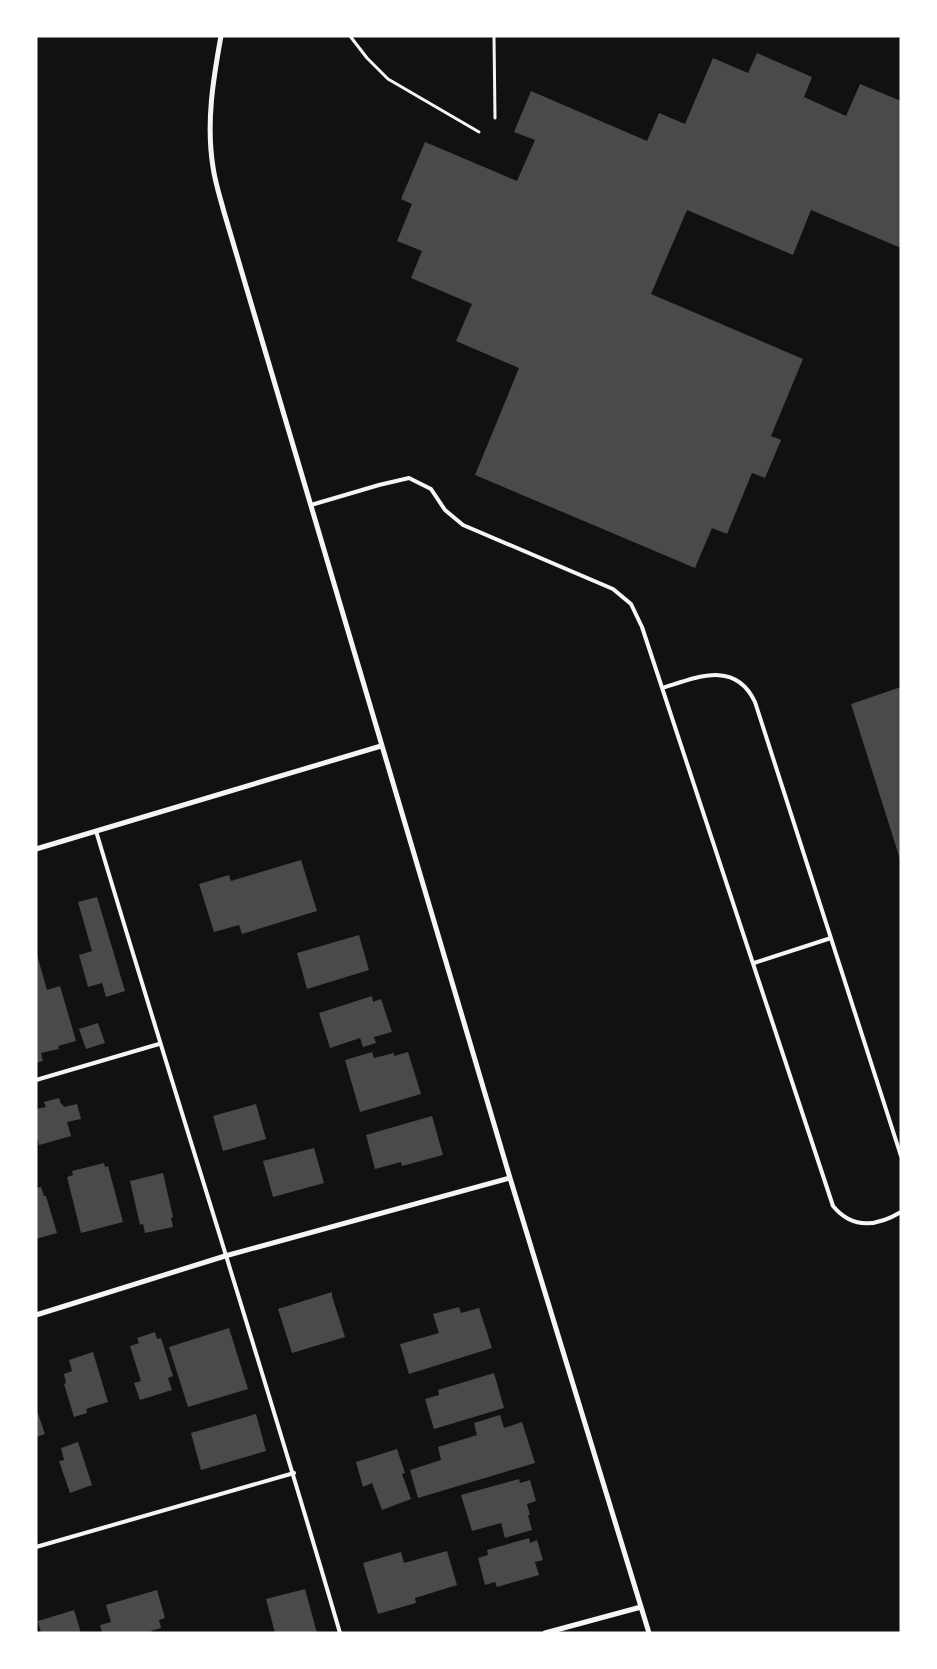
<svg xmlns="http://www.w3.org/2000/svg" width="937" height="1669" font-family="Raleway,sans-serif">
	<rect width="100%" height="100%" fill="#111"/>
	<!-- building -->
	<path fill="#4a4a4a" d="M757,53L812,77L804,97L846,116L860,84L901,101V248L811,210L793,255L687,210L651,294L803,359L771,436L781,440L765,478L752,473L727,534L712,528L695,568L475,475L519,368L456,341L472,304L411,278L422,251L397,241L412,204L401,199L425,142L517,181L535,140L514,132L531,91L647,141L659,113L685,124L713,58L748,73Z
		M901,687V859H900L851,704Z
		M301,860L317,911L242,934L239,925L214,932L199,884L229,875L231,881Z
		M97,897L125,991L106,997L102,983L88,987L79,955L92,951L78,902Z
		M359,935L369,970L307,989L297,953Z
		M37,955L47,990L60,986L76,1041L58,1046L59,1049L41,1053L43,1061L36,1063Z
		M372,996L373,1002L381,999L392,1032L374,1037L376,1043L363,1047L360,1038L330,1048L319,1013Z
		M98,1023L105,1043L86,1049L79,1029Z
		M372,1052L374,1058L394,1053V1056L408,1052L421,1094L360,1112L345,1060Z
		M59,1098L61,1104H62L64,1107L77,1104L81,1119L67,1122L71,1136L39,1145L36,1133V1109L46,1107L44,1102Z
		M256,1104L266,1139L223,1151L213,1116Z
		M432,1116L443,1155L402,1166L401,1162L375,1169L366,1135Z
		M314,1148L324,1183L273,1197L263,1161Z
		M104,1163L105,1167L108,1166L123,1222L81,1233L67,1177L73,1175L72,1171Z
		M163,1173L173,1217L171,1218L173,1227L145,1233L143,1224L140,1225L130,1181Z
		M41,1187L44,1196H46L57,1233L36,1239V1188Z
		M332,1292V1296L345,1337L292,1353L278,1309Z
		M459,1307L461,1313L479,1308L492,1348L409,1374L400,1344L439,1333L433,1314Z
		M229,1328L248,1389L188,1407L169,1347Z
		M155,1332L157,1339L161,1338L173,1376L168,1378L172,1390L140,1400L134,1383L141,1381L130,1346L139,1343L137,1338Z
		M93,1352L108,1402L86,1409L87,1413L74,1417L64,1384L66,1383L64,1374L72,1371L69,1360Z
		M494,1373L504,1408L434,1429L425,1399L439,1395L438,1390Z
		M36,1408L45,1434L36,1437Z
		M256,1414L266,1451L201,1470L191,1433Z
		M500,1415L504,1428L522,1422L535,1463L418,1498L410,1470L441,1460L438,1447L477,1435L474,1423Z
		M78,1442L92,1485L70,1493L59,1461L64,1460L61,1448Z
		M397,1449L405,1473L402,1474L411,1499L382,1510L372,1483L363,1487L356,1462Z
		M519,1479L520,1483L530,1480L536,1501L527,1504L530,1515H528L532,1530L505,1538L501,1523L472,1531L461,1495Z
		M529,1538L530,1543L537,1540L543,1560L535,1562L539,1575L497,1587L495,1582L485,1585L478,1558L488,1555L487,1550Z
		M447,1551L457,1585L415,1598L416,1603L378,1614L363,1563L401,1552L404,1563Z
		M305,1589L317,1633H275L266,1599Z
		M157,1590L165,1618L159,1620L161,1628L151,1631L152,1633H102L100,1625L111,1622L106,1605Z
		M74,1610L81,1633H41L38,1621Z"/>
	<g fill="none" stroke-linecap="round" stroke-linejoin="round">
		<!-- path -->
		<path stroke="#f5f5f5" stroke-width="3" d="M350,36L367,58L388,79L479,132
			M494,36L495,118"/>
		<!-- service -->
		<path stroke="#f5f5f5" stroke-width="4" d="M311,505L379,485L409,478L431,489L445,510L463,525L613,589L631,604L642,627L833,1206C852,1229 876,1227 901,1212
			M662,688C695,678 735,659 755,702L901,1156
			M96,831C176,1099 262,1365 340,1633
			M754,963L831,938
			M36,1080L159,1044
			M36,1547L294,1473"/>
		<!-- minor -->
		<path stroke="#f5f5f5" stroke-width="5" d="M221,36C213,80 206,123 213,167C215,182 220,197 224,212L510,1178L649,1633
			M36,849L381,746
			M36,1315L225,1256L510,1178
			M545,1633L641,1607"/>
	</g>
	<!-- border -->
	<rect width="937" height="1669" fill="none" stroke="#ffffff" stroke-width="75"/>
</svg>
